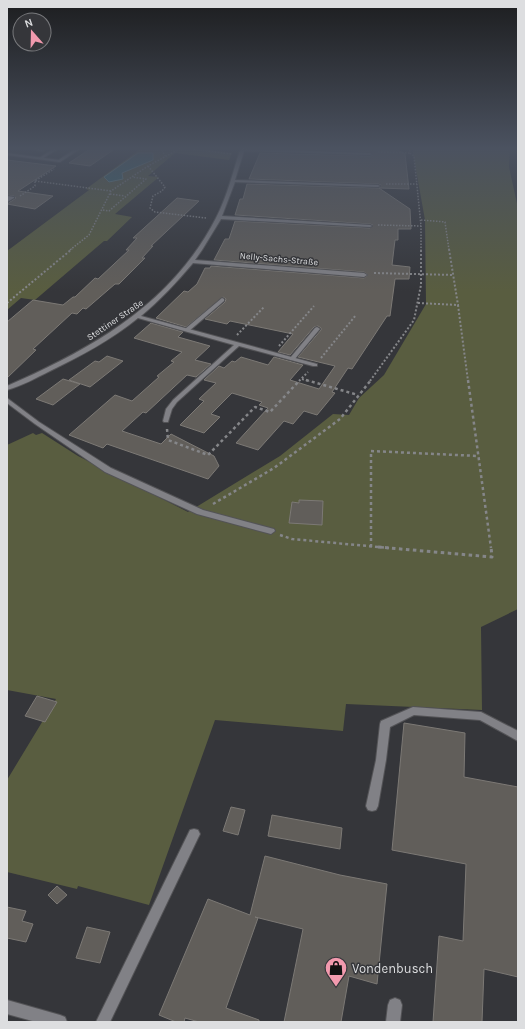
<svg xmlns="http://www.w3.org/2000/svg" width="525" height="1029" font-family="Karla,sans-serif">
	<rect width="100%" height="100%" fill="#35363a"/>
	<!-- green -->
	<path fill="#595d40" d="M143,147H181L232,153L229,160L175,153L148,176L159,177L115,214L132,217L107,241H104L35,300L21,298L7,310V251L89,190L86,189Z
		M412,147H510L509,167L518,208V609L481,627L482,710L346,704L343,731L215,720L149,905L78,886L77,889L7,872V780L56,699L7,690V445L33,433L36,435L42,433L78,456L188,512L280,456L333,414L349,415L359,398L384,375L426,304L425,220Z"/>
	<!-- water -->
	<path fill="#2f6772" stroke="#638b93" d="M138,153H153V160L122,173L123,179L109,182L104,177Z"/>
	<!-- building -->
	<path fill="#615e5a" stroke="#7c7975" d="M93,147L113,150L90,166L69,163Z
		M263,147H392L405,154L409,189L379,188L381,185L378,184L249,179L260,153L370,156L373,155L370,152Z
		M7,160L56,166L18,191L53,196L35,209L7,204L16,198L14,196L7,195Z
		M247,184L379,188L410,209L411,229H398V240H395L392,265L410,267L409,279H395L390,316H387L352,369L348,368L332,392L335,393L317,415L304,411L293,424L284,421L258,450L236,443L268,408L259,405L262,402L232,393L211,414L220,417L204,433L180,425L204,401L199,399L216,383L204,380L219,366L224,368L232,361L235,362L241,357L268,365L274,357L303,365L290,380L319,389L335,366L298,357L321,330V328L318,326L314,327L290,355L278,352L293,334L230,321L227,324L205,319L225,302L226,299L223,297L186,327L156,318L184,291L188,292L197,284L205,268H210L211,266L364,278L368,275L364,272L214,260L225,239H229L235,221L370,228L373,225L370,224L236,215H235L240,199H243Z
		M177,198L199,201L151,246H153L142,258H145L119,284H115L86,309L83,308L77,314L72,313L33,349L36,350L7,378V322L33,300L63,305L73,297H75L95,278L98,279L129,250H126L137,238H133Z
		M151,323L183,332L178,337L210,346L195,360L211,364L196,377L187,375L146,413L143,412L122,431L161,444L171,434L214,456L219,466L208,479L107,444L103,448L69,435L115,395L132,401L159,377L157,376L174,362L171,361L182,352L134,338Z
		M107,356L123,361L90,387L69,380L95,361L99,362Z
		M63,379L80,384L53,405L36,399Z
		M299,500L323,501L322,525L289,523L292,502L299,503Z
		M37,696L57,702L45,722L25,716Z
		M404,723L465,733L464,777L518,787V977L484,969L482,1022H433L439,936L463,941L466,864L392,850Z
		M231,807L245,810L238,835L223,831Z
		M272,815L342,828L340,849L268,836Z
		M265,856L340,875L387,884L377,984L349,976L341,1022H284L303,929L255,917L258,918L226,1008L259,1020V1022H199L185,1018L184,1022H176L159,1015L208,899L250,915Z
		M57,886L67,895L57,904L48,895Z
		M7,907L26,911L22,921L33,924L26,942L7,938Z
		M87,927L110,932L100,963L76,958Z"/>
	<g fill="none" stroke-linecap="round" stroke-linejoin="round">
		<!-- service casing -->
		<g stroke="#535356" stroke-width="2">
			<path id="service" d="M18,147H30L44,150L42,151Z
				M56,147H61L42,159L39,158Z
				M78,147H83L60,162L57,161Z
				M7,196L14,197V198L7,202Z
				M222,298L224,299V301L189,331H185V329Z
				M317,327L320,329L319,330L294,360H290V358L315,328Z
				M7,398L39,422L111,468L203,510L274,529L275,531L271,534L197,514L105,472L35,424L7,403Z
				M413,707L481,712L518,731V741L480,720L414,715L390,727L386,760L378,806L376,810L372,811L368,810L366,806L376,760L380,724L381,721Z
				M194,829L198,830L200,834L198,838L110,1022H96L190,830Z
				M395,998L400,1000L402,1005L400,1022H386L388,1005L390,1000Z"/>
		</g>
		<!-- minor casing -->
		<g stroke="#535356" stroke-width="2">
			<path id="minor" d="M241,147H245L244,149L370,153L372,154L370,155L244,151L235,180L378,185L380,186L378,187L235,182L222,216L370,225L372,226L370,227L221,219L202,250L195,260L364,273L367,275L364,277L193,263C177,282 160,300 141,316L317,364V366H313L239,346L177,402L172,409L168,422H164L163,421L166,409L173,400L234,345L138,318C111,340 81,356 50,371C36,378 22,386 7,390V386C92,349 172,304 216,218C228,195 233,171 241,147Z
				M7,153L59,160L61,161L59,162L7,155Z"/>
		</g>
		<!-- tertiary casing -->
		<g stroke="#535356" stroke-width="2">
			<path id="tertiary" d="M7,1000L60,1015L65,1017L67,1022H36L7,1014Z"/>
		</g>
		<!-- path-far3 -->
		<path stroke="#858689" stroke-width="1.5" stroke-dasharray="1.5 1.5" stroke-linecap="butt" d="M161,147L165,156
			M176,147L231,154
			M409,147L410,153L414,156L421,226V250
			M445,147H448
			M378,152L410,153
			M148,166L165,187L162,191L153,196L150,208L155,212L206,218
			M35,181L111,191
			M386,184H417
			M110,194L125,196
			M20,196L35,186V181L54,169
			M103,210L109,211L146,179L132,177
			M421,220L445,222L449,250
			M378,225L421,226
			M70,250L89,235L111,191L148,166L181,148"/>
		<!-- path-far2 -->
		<path stroke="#858689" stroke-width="2" stroke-dasharray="2 2" stroke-linecap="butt" d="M449,249L458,305
			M374,273L453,275
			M7,303L72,249
			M418,303L458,305L468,381
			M237,335L264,307
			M279,346L314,306
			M321,358L356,315
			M302,379L310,381
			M299,381L308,372
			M370,381L414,320L421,285V249"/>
		<!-- path-far1 -->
		<path stroke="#858689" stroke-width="2.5" stroke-dasharray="3 3" stroke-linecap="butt" d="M306,380L358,395
			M468,380L491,548
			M167,429L168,440L208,455L255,407L270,412L300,380
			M213,504L274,468L340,419L371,380
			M280,535L292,539L389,548
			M371,547V451L478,456"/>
		<!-- path -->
		<path stroke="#858689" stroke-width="3" stroke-dasharray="3.5 3.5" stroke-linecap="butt" d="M378,547L492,557L491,547"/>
		<!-- service -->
		<use href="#service" fill="#818186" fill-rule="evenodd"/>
		<!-- minor -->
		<use href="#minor" fill="#818186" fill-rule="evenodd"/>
		<!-- tertiary -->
		<use href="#tertiary" fill="#818186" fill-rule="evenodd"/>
	</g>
	<!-- sky -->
	<linearGradient id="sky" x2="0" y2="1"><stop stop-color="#1d1e20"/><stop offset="0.51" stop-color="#4b5260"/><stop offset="1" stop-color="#4b5260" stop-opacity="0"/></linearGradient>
	<rect width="525" height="291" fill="url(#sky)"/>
	<!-- icons -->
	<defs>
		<g id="shop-pin" transform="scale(1.15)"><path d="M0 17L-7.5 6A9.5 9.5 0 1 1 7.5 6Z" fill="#f29aae" stroke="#35363a"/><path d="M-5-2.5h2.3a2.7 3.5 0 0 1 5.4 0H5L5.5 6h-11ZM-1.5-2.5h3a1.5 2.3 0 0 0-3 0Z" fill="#111"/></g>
	</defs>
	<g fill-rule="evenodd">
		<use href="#shop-pin" x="336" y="968"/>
	</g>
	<g text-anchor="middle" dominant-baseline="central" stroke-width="3" stroke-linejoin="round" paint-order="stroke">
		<!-- far-street labels -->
		<g font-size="9" fill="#dddee0" stroke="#35363a">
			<text transform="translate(279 259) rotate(5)">Nelly-Sachs-Straße</text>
			<text transform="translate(115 320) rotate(-34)">Stettiner Straße</text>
		</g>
		<!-- near-poi labels -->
		<g font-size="13" fill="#dddee0" stroke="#35363a" text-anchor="start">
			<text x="352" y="968">Vondenbusch</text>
		</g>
	</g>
	<!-- border -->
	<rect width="525" height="1029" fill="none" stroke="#dddee0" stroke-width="16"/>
	<!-- north arrow -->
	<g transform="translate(32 32) rotate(340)"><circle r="19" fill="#35363a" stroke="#78797c"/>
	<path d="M0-3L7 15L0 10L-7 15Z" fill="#f29aae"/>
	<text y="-6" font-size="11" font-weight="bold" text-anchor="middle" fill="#dddee0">N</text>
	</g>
</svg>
